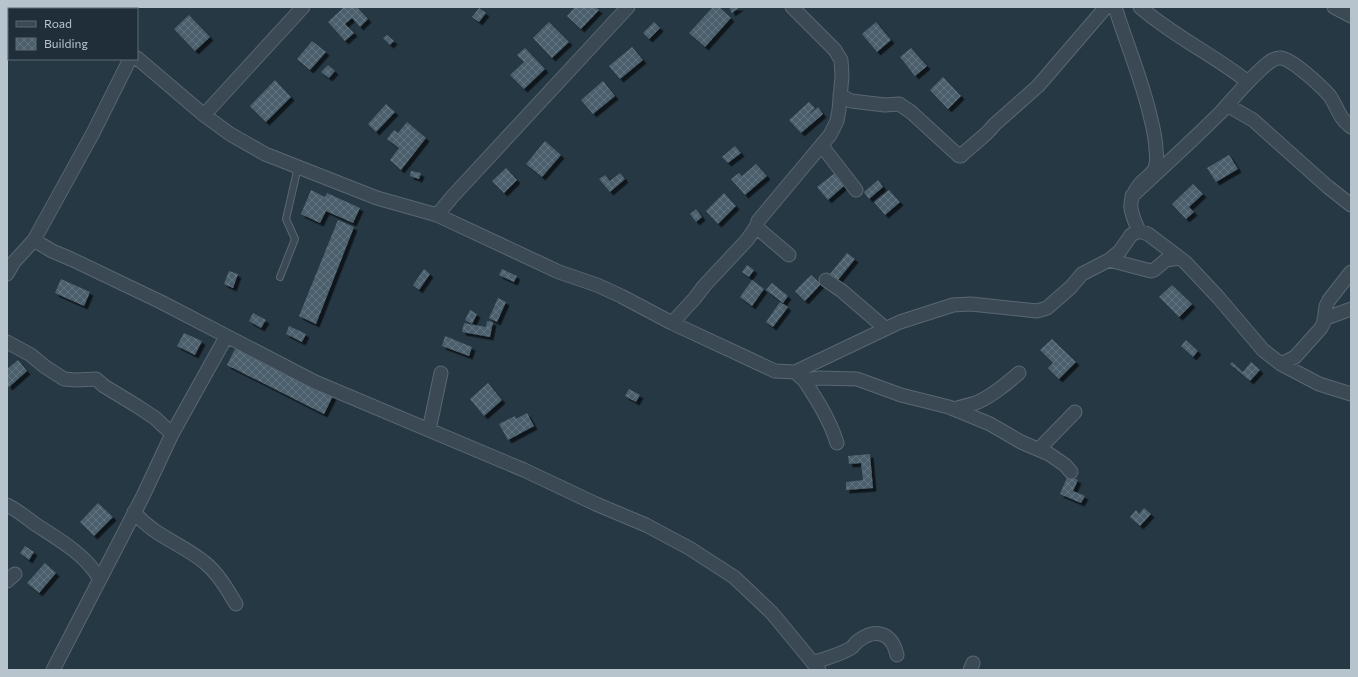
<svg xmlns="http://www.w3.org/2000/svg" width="1358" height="677" font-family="Commissioner,sans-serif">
	<defs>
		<pattern id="building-cross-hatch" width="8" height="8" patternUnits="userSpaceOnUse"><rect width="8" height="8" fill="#4c606c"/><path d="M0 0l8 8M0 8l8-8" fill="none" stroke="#647580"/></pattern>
		<filter id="shadow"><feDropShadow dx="3.5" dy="3.5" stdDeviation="0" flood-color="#0009"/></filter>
	</defs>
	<rect width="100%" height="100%" fill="#263844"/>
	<!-- building -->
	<path fill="url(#building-cross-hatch)" filter="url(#shadow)" d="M344,7H357L368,19L360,27L352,18L345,24L354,33L345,41L328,22Z
		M575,7H595L599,10L581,29L567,16Z
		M713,7H719L731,18L705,47L689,33Z
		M729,7H740L732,13Z
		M479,8L486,13L479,22L472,17Z
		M189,15L210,37L195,51L174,29Z
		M549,22L569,42L552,58L533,38Z
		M654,22L660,28L649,39L643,33Z
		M876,22L891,40L877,52L862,34Z
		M387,35L394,41L390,45L383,38Z
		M312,41L326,52L310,70L297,59Z
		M632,47L643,60L620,79L609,66Z
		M525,48L545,69L524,89L510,75L524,62L517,55Z
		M911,48L927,66L915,76L900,57Z
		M328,65L335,71L329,78L321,72Z
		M943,77L961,96L948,109L930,90Z
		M275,80L291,97L266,122L250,106Z
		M603,81L615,96L593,114L581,100Z
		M809,102L815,108L807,116L818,107L823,114L801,133L789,120Z
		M386,104L395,112L376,132L368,124Z
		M407,122L426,138L401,170L390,160L399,148L387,139L394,130L398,133Z
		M545,141L561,155L542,177L526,164Z
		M735,146L741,153L728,163L722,157Z
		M1229,155L1238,169L1216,182L1207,168Z
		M756,164L767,176L745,195L731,179L739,173L742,176Z
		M506,168L517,180L504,193L492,181Z
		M411,171L421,173L419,179L410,176Z
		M620,173L625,179L610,192L599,179L605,175L610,181Z
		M835,173L845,185L828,200L817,187Z
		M878,180L883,187L869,199L864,192Z
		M1193,184L1203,194L1189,207L1194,212L1186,219L1172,204Z
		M311,190L325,197L327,193L360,208L353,223L326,211L320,223L301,214Z
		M889,190L900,202L885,215L874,202Z
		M724,193L736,206L718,224L706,211Z
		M696,209L702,217L696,222L690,214Z
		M338,220L354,227L316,324L299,316Z
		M847,253L855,259L838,280L830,274Z
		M747,265L754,270L749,277L742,272Z
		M424,269L430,274L419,290L413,285Z
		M502,269L517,276L514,282L499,275Z
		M229,271L238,274L233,288L224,284Z
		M811,275L821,284L805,301L795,291Z
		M61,279L90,292L84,306L55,293Z
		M752,280L764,289L752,306L740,297Z
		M772,283L788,296L783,303L766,290Z
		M1172,285L1192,304L1179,317L1159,297Z
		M498,298L506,302L497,322L489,318Z
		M780,302L788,307L773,327L766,322Z
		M470,310L477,314L472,324L465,320Z
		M253,313L266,320L261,328L249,321Z
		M487,321L493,322L490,337L462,332L464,323L486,327Z
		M289,326L306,334L302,342L286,334Z
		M184,333L202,341L195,355L177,346Z
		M445,336L472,347L469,356L442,346Z
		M1052,339L1076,362L1059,379L1048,368L1053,363L1040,350Z
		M1186,340L1198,351L1193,357L1181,346Z
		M236,347L333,396L324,414L227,365Z
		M18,360L27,371L9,387L7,385V369Z
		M1232,362L1243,372L1251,362L1260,370L1250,381L1230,364Z
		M488,383L502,400L484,416L470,399Z
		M629,389L640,395L636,402L625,396Z
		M527,413L534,426L508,440L499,424L515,416L516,419Z
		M870,454L873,488L846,490V482L863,480L861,463L849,464L848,456Z
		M1068,475L1078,480L1073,491L1085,496L1081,503L1060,494Z
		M98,503L113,517L94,536L80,522Z
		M1144,508L1151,514L1140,526L1130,517L1136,510L1139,514Z
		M25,546L34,552L29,560L20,553Z
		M45,563L56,573L39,593L27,583Z"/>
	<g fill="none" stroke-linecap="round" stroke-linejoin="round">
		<!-- service casing -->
		<g stroke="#596771" stroke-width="8">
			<path id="service" d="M280,277L295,239L286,219L298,167"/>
		</g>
		<!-- minor casing -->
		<g stroke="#596771" stroke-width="15">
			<path id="minor" d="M79,7L81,9
				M1115,7C1126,42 1140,75 1149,111C1152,124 1156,137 1156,150C1157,156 1157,162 1155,168C1152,175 1145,178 1140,184C1126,201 1130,212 1139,231
				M1140,7C1173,36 1214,55 1248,82
				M1334,7L1351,16
				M137,58L204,115L230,134L265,154L377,198L437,215L559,272L597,285L621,296L672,323L775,371L795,372L900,322L953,305L971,304L1037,311L1047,308L1071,287L1082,274L1109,260L1120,251L1131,235L1139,231L1148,234L1185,262L1218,297L1263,350L1281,364L1319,384L1351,394
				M130,59L93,133L34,240L52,251L71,259L161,302L315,382L524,470L596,504L646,525L689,548L734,577L752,594L772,613L819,670
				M840,95L851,101L885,105L899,104L911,112L959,156H961L965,152L987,133L995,124L1038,86L1106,7
				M1227,105L1253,120L1328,187L1351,205
				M204,115L303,7
				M822,146L856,190
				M1132,196C1162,168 1192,141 1221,112C1231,101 1241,89 1252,78C1259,72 1270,57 1281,58C1292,59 1321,86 1329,95C1338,107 1337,116 1351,127
				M437,215L452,197L628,7
				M756,227L789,255
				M1109,260L1151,271L1154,270L1166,260L1179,258
				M7,274L14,262L34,240
				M826,280L842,291L885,328
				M1324,319L1351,309
				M672,323L695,298L704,286L747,240L756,227L758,221L830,135L837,121L839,110L842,76L841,60L835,50L792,7
				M7,342L31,355L44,366L64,379L76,380L96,379L104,386L137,406L155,418L172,434
				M1281,364L1295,357L1321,328L1324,322L1326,306L1329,300L1351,272
				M799,376L804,380C817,400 830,420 837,443
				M804,380L820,378L857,379L901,395L949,407L990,424L1021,442L1049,454L1065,465L1071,472
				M953,409C961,407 970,405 978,402C993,395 1006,384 1019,373
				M429,430L441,373
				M1039,449L1075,412
				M7,505C17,510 26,517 35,524C58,539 85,554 99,578
				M134,512C155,537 181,543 204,562C218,573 227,589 236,604
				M7,581L15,574
				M813,663C825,658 840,655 851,648C854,646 855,643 858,641C876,627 892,633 897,655
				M53,670L143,496L172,434L226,337
				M970,670L973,663"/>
		</g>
		<!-- service -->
		<use href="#service" stroke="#3b4954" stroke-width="6"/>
		<!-- minor -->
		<use href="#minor" stroke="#3b4954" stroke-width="13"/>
	</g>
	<!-- border -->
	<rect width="1358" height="677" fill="none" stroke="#b8c4cd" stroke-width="16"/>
	<!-- legend -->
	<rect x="8" y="8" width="130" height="52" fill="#1f2e39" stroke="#5c6a74"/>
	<rect x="16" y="21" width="20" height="6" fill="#3b4954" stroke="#5c6a74"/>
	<text x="44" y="28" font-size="12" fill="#b8c4cd">Road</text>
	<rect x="16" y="38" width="20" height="12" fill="url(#building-cross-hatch)" stroke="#5c6a74"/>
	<text x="44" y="48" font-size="12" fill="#b8c4cd">Building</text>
</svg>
